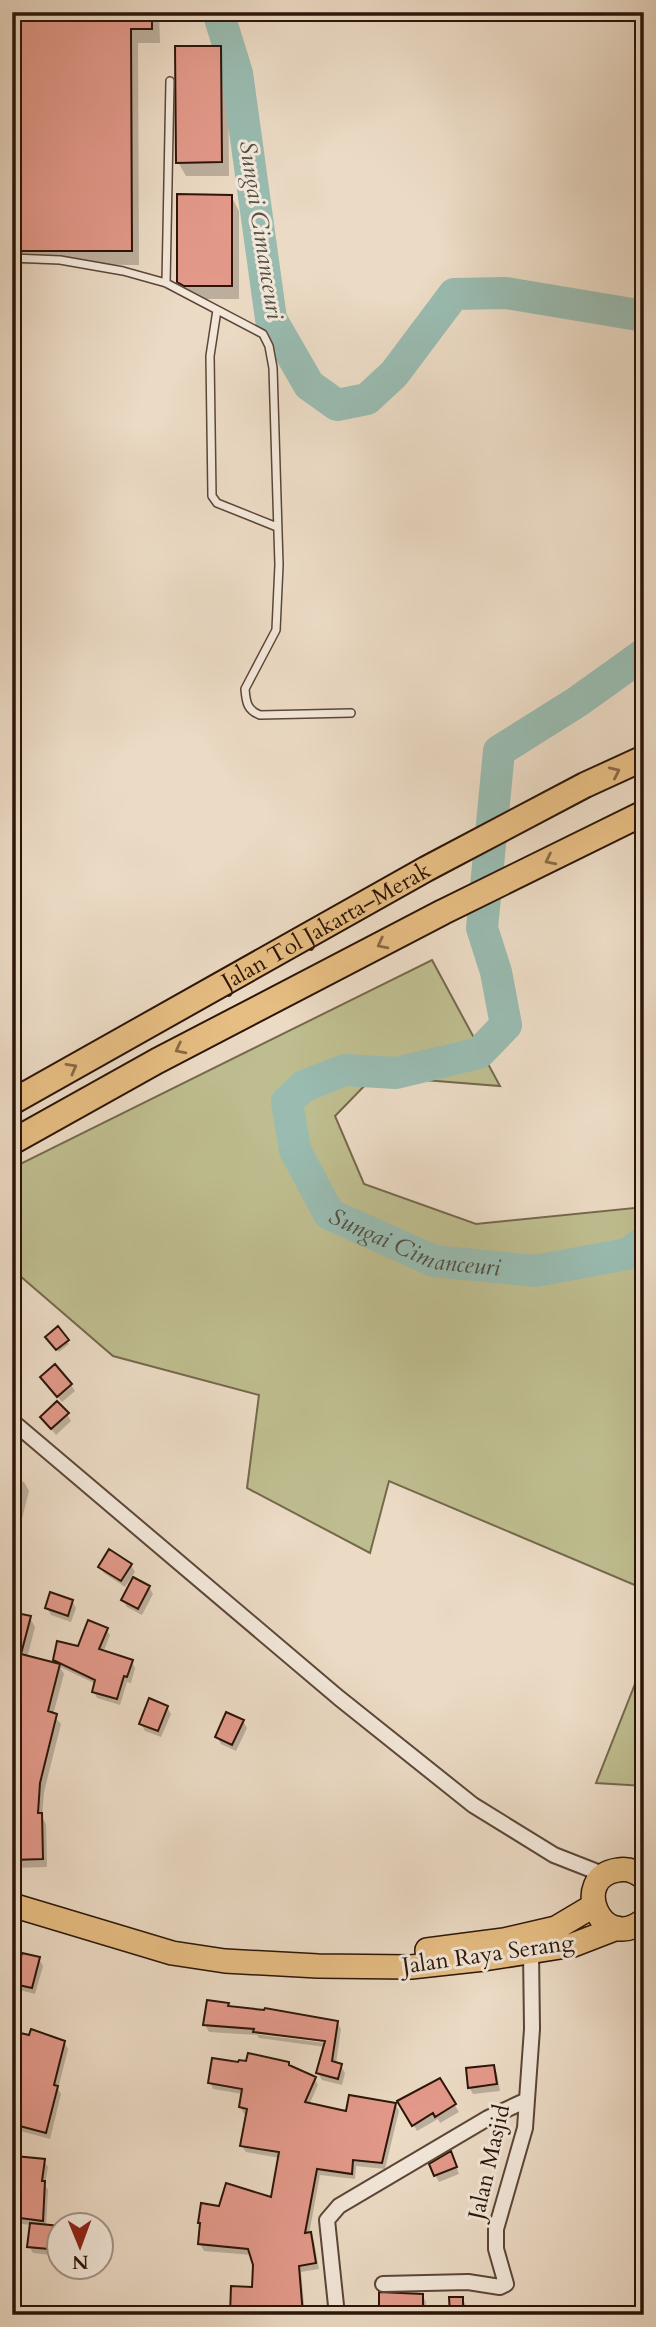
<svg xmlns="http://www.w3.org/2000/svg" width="656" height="2327" font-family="Cardo,serif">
	<rect width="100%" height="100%" fill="#ebdac4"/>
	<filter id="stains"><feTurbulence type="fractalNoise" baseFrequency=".00286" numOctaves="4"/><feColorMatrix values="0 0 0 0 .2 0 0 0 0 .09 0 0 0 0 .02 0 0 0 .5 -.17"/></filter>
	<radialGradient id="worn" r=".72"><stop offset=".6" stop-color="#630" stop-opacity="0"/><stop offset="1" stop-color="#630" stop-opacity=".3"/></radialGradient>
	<!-- green -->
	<path fill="#bebd8f" stroke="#75694c" stroke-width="2" d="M432,960L500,1086L374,1076L335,1116L364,1184L476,1224L644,1207V1589L389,1481L370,1553L247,1488L259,1395L113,1356L12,1269V1168Z
		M644,1661V1786L596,1783Z"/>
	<!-- shadow -->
	<path fill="#0003" fill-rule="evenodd" d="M13,12H159L160,43H138L139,265L12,264Z
		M220,48L228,62L229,176H186L178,162Z
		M231,196L239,211V299H194L187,296L178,281Z
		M49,1340L67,1341L69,1344L59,1352Z
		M42,1378L71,1385L75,1391L62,1402Z
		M67,1414L71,1421L56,1435L42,1418Z
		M12,1479L24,1482L29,1491L15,1547L16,1550L12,1567Z
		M131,1565L135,1572L125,1587L104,1573L100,1567Z
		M149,1587L153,1594L142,1615L127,1607L123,1600Z
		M72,1601L76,1608L71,1622L51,1615L47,1608Z
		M12,1614L30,1618L35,1627L27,1658L58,1665L55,1660L79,1648L106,1629L110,1635L103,1653L132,1662L135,1668L131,1683L127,1682L120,1705L97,1698L94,1692L96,1684L60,1667L64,1674L53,1715L61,1724L44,1792L42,1817L46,1824L47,1867L12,1868Z
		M167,1707L171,1714L161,1737L145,1731L141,1724Z
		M243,1721L247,1728L236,1751L221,1744L217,1737Z
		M12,1952L39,1959L43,1966L35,1994L12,1988Z
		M228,2004L230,2008L337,2022L341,2029L336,2064L341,2066L345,2073L342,2085L322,2080L318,2073L325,2047L259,2038L257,2035L209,2032L205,2025ZM254,2030L334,2041L333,2044L254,2034Z
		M64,2042L68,2049L58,2089L61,2094L50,2139L17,2130L13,2123Z
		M240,2064H288L291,2068L315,2079L318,2085L309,2105L348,2113L395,2104L399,2111L385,2169L356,2166L355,2179L320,2175L309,2234L314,2241L319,2269L301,2272L305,2315H232L254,2289L255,2265L252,2255L204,2251L200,2244V2223L272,2200L280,2158L246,2152L242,2146L247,2114H244L240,2107L243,2094L213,2089L210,2082Z
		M493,2066L497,2073L500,2091L473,2094L469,2087Z
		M439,2080L459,2112L440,2123L438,2119L417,2131L400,2102Z
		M17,2157L44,2161L48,2167L45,2185L48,2190L46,2227L60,2228V2256L33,2253L29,2246L32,2225L12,2223V2184Z
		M454,2160L459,2174L439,2182L435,2175Z
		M422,2295L426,2302V2315H381Z
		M462,2298L466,2305V2315H451Z"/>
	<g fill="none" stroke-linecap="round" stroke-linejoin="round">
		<!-- river -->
		<g stroke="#99bbb0" stroke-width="32">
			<path d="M218,12L237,73L271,319L309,385L337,405L367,399L394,374L454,294L506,293L644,316"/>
			<path id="s1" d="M644,654L577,702L499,751L482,928L496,972L506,1025L479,1053L396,1073L345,1070L304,1086L287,1102L295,1150L329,1214L434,1261L535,1271L627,1254L644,1242"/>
		</g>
	</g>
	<!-- building -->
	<path fill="#e3998a" stroke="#2c1508" stroke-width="2" d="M12,12H152V29H131L132,251H12Z
		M175,46H221L222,162L176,163Z
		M177,194L232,195V286H184L177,282Z
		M58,1326L69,1340L56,1350L45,1337Z
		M55,1364L72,1384L57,1397L40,1377Z
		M57,1401L69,1413L51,1429L40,1417Z
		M109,1549L132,1564L121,1581L98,1567Z
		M133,1577L150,1586L138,1609L121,1600Z
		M50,1592L73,1600L68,1616L45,1608Z
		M12,1612L31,1616L21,1654L60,1664L48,1711L57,1714L40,1783L38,1813H42L43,1859L12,1860Z
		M88,1620L108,1628L99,1649L133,1660L127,1677L124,1676L117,1699L92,1692L95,1680L53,1660L57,1641L78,1646Z
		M149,1698L168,1706L158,1731L139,1724Z
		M226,1712L244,1720L232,1745L215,1737Z
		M22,1953L40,1957L32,1988L14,1984Z
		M207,2000L229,2003L228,2006L264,2010L265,2008L338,2021L332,2061L342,2064L338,2079L316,2073L325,2041L253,2032L254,2029L203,2025Z
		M31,2029L65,2041L54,2085L58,2086L46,2133L12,2124V2031L29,2035Z
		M248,2053L289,2062V2065L316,2077L305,2102L346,2111L349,2095L396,2103L382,2163L353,2160L352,2174L317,2169L305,2233L311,2232L316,2263L299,2266L303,2315L248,2312V2315H230L231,2286L252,2287L253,2265L248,2249L198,2244L200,2223H198L201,2203L219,2206L226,2183L271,2197L279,2152L240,2146L247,2109L239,2107L242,2089L208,2083L212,2058L238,2062L239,2060L246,2061Z
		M494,2065L497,2084L468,2088L466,2068Z
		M440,2078L456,2104L435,2117L433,2113L412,2126L397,2101Z
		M451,2151L457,2167L434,2176L429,2164Z
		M15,2156L45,2159L42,2181H45L43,2221L12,2217Z
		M30,2223L60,2226V2250L27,2247Z
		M379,2292L423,2294V2315H379Z
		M449,2297H463V2315H450Z"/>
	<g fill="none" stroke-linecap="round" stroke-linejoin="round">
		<!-- service casing -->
		<g stroke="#5c4637" stroke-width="10">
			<path id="service" d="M12,258L60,260L123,271L166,283L263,334L269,346L273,368L279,565L276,630L245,689C246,702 247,710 260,715L351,713
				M166,283L170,81
				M217,310L210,356L212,496L217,503L277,527"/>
		</g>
		<!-- minor casing -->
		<g stroke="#5c4637" stroke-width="18">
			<path id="minor" d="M12,1421L339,1698L473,1805L554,1855L605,1875
				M383,2284L468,2282L500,2287L506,2284L496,2249V2229L525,2128L532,2029L531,1951
				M337,2315L327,2220L339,2206L488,2118L527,2100"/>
		</g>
		<!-- trunk casing -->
		<g stroke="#2c1508" stroke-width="26">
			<path id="trunk" d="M644,1878C637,1872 628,1868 618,1870C569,1877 601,1955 644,1920
				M12,1905L172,1953L225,1961L318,1966L411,1967L484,1959L573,1945L617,1928
				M427,1950L504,1940L556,1928L593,1906"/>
		</g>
		<!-- motorway casing -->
		<g stroke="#2c1508" stroke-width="28">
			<g id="motorway">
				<path id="s2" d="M12,1102L426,869L585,785L644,758"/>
				<path d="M12,1142L157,1061L443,912L644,813"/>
			</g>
		</g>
		<!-- service -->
		<use href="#service" stroke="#f2e7d9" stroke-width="7"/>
		<!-- minor -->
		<use href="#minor" stroke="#f2e7d9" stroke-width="14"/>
		<!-- trunk -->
		<use href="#trunk" stroke="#e6bd82" stroke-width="23"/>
		<!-- motorway -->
		<use href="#motorway" stroke="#e6bd82" stroke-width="24"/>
	</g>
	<!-- one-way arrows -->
	<defs><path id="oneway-chevron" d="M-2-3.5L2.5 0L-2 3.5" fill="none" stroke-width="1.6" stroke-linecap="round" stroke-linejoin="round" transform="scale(1.75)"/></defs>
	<g stroke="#896945">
		<use href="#oneway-chevron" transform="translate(615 772) rotate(-25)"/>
		<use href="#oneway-chevron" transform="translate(550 860) rotate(154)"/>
		<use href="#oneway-chevron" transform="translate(382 944) rotate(153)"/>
		<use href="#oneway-chevron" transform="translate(180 1049) rotate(153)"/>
		<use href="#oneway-chevron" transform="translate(72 1068) rotate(-29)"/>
	</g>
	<g text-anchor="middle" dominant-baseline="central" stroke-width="6" stroke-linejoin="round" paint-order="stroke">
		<!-- street labels -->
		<g font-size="23" fill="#2c1508" stroke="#f2e7d9">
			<text stroke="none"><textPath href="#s2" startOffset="360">Jalan Tol Jakarta–Merak</textPath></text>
			<text transform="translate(488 1954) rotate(-8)">Jalan Raya Serang</text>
			<text transform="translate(489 2162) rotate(-77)">Jalan Masjid</text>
		</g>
		<!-- water labels -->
		<g font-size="24" font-style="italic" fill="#524f43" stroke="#f2e7d9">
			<text transform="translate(261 230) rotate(81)">Sungai Cimanceuri</text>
			<text stroke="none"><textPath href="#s1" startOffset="908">Sungai Cimanceuri</textPath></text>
		</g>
	</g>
	<!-- margin -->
	<rect width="656" height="2327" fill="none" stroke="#ebdac4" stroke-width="42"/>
	<rect x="14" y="14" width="628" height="2299" fill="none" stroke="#2c1508" stroke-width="3.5"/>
	<rect x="21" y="21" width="614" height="2285" fill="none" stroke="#2c1508" stroke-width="2"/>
	<!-- north arrow -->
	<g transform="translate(80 2246) rotate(179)"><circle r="33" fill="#f2e7d9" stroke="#a39385" stroke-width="2"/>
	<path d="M0-5L12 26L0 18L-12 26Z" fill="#8f2418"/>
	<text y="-10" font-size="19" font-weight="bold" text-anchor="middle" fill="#2c1508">N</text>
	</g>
	<rect width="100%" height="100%" filter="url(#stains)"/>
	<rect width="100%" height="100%" fill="url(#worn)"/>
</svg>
